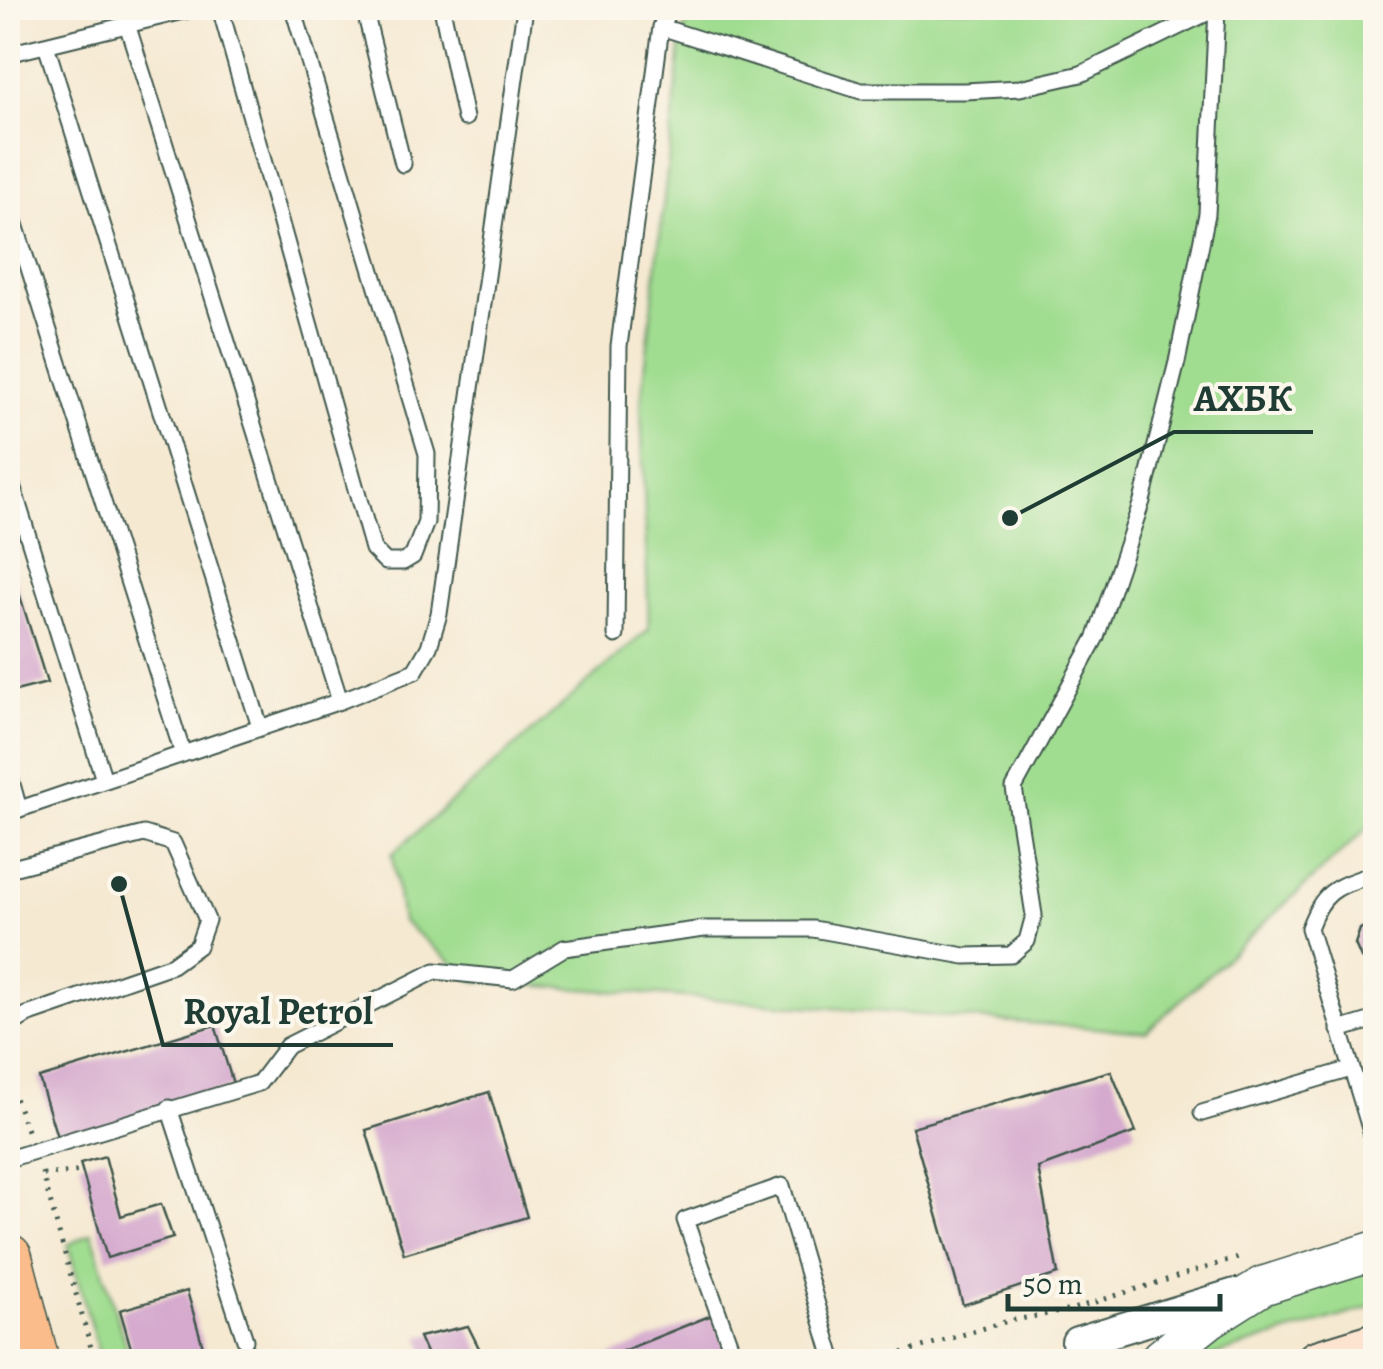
<svg xmlns="http://www.w3.org/2000/svg" width="1383" height="1369" font-family="Alegreya,serif">
	<rect width="100%" height="100%" fill="#fbf7ec"/>
	<filter id="ink" filterUnits="userSpaceOnUse"><feTurbulence type="fractalNoise" baseFrequency=".01" numOctaves="2"/><feDisplacementMap in="SourceGraphic" scale="20" xChannelSelector="R" yChannelSelector="G"/><feConvolveMatrix kernelMatrix="1 2 1 2 8 2 1 2 1" color-interpolation-filters="sRGB"/></filter>
	<filter id="wash" filterUnits="userSpaceOnUse"><feTurbulence type="fractalNoise" baseFrequency=".0048" numOctaves="4" result="noise"/><feDisplacementMap in="SourceGraphic" scale="40" xChannelSelector="R" yChannelSelector="G"/><feGaussianBlur stdDeviation="2.25" result="paint"/><feColorMatrix in="noise" values="0 0 0 0 0 0 0 0 0 0 0 0 0 0 0 0 0 1.4 0 .05"/><feComposite in="paint" operator="in"/></filter>
	<g filter="url(#wash)">
		<rect width="100%" height="100%" fill="#f5e9d2"/>
		<!-- green -->
		<path fill="#a1dd91" stroke="#608d62" stroke-width="2.5" d="M692,8H1375V821L1146,1032L474,981L402,921L392,854L649,629L641,406L682,36Z
			M92,1233L130,1361H101L68,1245Z
			M1375,1261V1306L1195,1361L1181,1362L1268,1294Z"/>
		<g id="blocks">
			<!-- building -->
			<path fill="#d5aace" d="M8,557L47,683L8,693Z
				M1376,920V966L1361,958L1355,944L1360,929Z
				M215,1025L234,1087L58,1140L39,1078Z
				M1111,1071L1136,1132L1038,1168L1058,1274L963,1305L912,1127Z
				M489,1092L527,1217L404,1254L366,1130Z
				M105,1156L121,1216L161,1204L173,1238L107,1258L80,1163Z
				M187,1291L204,1350L164,1362H135L120,1310Z
				M712,1315L731,1362H612L610,1356Z
				M468,1326L486,1362H430L419,1337Z"/>
		</g>
	</g>
	<g filter="url(#ink)">
		<use href="#blocks" fill-opacity="0" stroke="#3f574c" stroke-width="2.5"/>
		<g fill="none" stroke-linecap="round" stroke-linejoin="round">
			<!-- service casing -->
			<g stroke="#3f574c" stroke-width="19">
				<path id="service" d="M220,8L373,549L386,562H403L413,556L426,522L427,454L293,8
					M364,8L403,164
					M442,8L465,118
					M127,24L340,701
					M661,27L861,91H965L1020,88L1081,74L1217,8
					M46,45L260,727
					M8,54L196,8
					M8,202L183,754
					M8,472L104,780
					M616,635L619,346L661,27L669,8
					M8,770L19,809
					M8,813L340,701L415,671L429,647L439,614L525,8
					M8,869L144,834L173,843L207,920L198,946L172,965L27,1015L8,1026
					M1376,873C1337,887 1324,888 1309,928L1376,1148
					M1339,1030L1376,1019
					M169,1108L245,1340
					M1202,1113L1351,1069
					M8,1159L259,1083L287,1046L435,971L513,979L564,948L704,929H813L965,956L1011,955L1027,941L1034,915L1014,788L1096,637L1142,501L1177,362L1207,214L1217,8
					M736,1362L685,1220L782,1186L834,1362"/>
			</g>
			<!-- minor casing -->
			<g stroke="#3f574c" stroke-width="34">
				<path id="minor" d="M1082,1362L1077,1342L1235,1294"/>
			</g>
			<!-- tertiary casing -->
			<g stroke="#3f574c" stroke-width="41">
				<path id="tertiary" d="M1156,1362L1210,1319L1262,1286L1376,1250"/>
			</g>
			<!-- secondary casing -->
			<g stroke="#3f574c" stroke-width="46">
				<path id="secondary" d="M1317,1362L1376,1344"/>
			</g>
			<!-- primary casing -->
			<g stroke="#3f574c" stroke-width="51">
				<path id="primary" d="M8,1258L35,1362"/>
			</g>
			<!-- path -->
			<path stroke="#3f574c" stroke-width="5" stroke-dasharray="2.5 8" stroke-linecap="butt" d="M8,1079L28,1133
				M42,1172L95,1362
				M43,1175L83,1171
				M872,1362L1008,1321L1066,1311L1244,1256"/>
			<!-- service -->
			<use href="#service" stroke="#fff" stroke-width="15"/>
			<!-- minor -->
			<use href="#minor" stroke="#fff" stroke-width="30"/>
			<!-- tertiary -->
			<use href="#tertiary" stroke="#fff" stroke-width="38"/>
			<!-- secondary -->
			<use href="#secondary" stroke="#fde4d0" stroke-width="42"/>
			<!-- primary -->
			<use href="#primary" stroke="#f9bc8a" stroke-width="48"/>
		</g>
	</g>
	<!-- callouts -->
	<path fill="none" stroke="#1f3d34" stroke-width="4" d="M1010 518L1174 432H1313M119 884L163 1045H393"/>
	<g fill="#1f3d34" stroke="#fbf7ec" stroke-width="4">
		<circle cx="1010" cy="518" r="10"/>
		<circle cx="119" cy="884" r="10"/>
	</g>
	<g font-size="38" text-anchor="middle" font-weight="bold" fill="#1f3d34" stroke="#fbf7ec" stroke-width="8" stroke-linejoin="round" paint-order="stroke">
		<text x="1243" y="411">АХБК</text>
		<text x="278" y="1024">Royal Petrol</text>
	</g>
	<!-- margin -->
	<rect width="1383" height="1369" fill="none" stroke="#fbf7ec" stroke-width="40"/>
	<!-- scale -->
	<path d="M1008 1294v15h212v-15" fill="none" stroke="#1f3d34" stroke-width="5"/>
	<text x="1023" y="1294" font-size="30" fill="#1f3d34" stroke="#fbf7ec" stroke-width="8" paint-order="stroke">50 m</text>
</svg>
